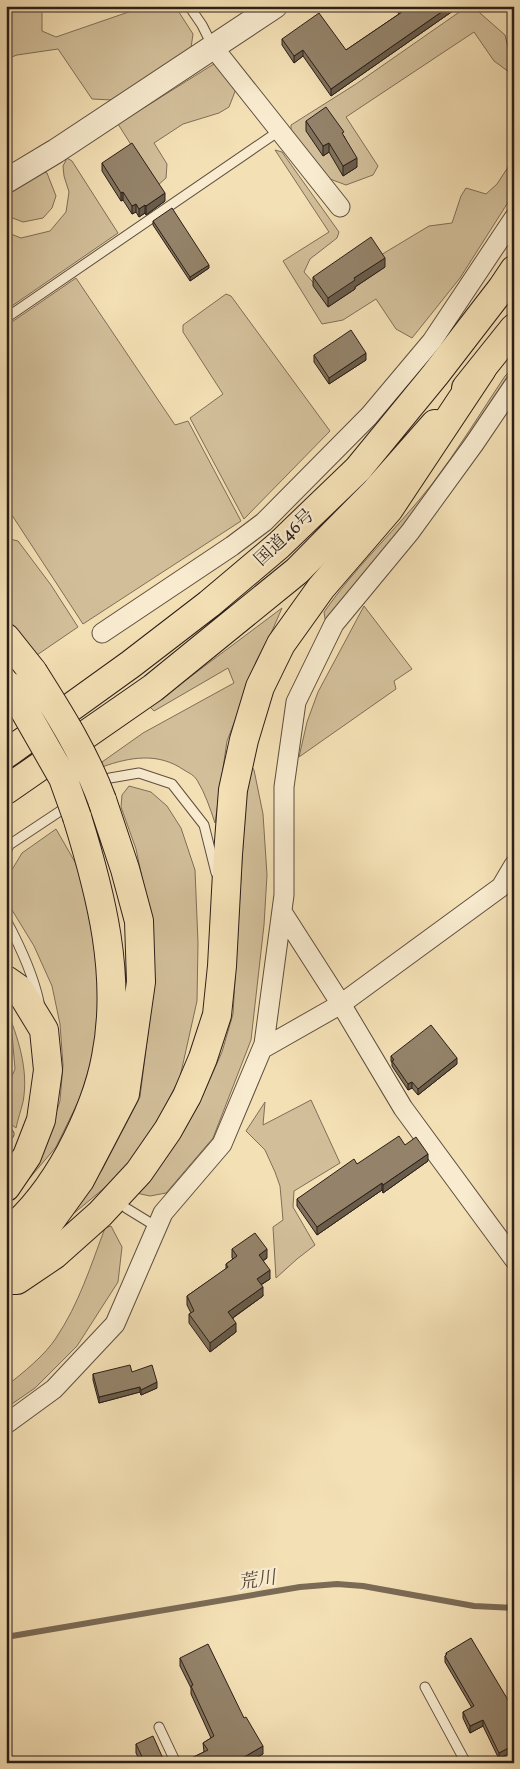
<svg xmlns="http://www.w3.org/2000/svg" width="520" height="1769" font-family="Vollkorn,'Noto Serif JP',serif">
	<rect width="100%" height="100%" fill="#f4e0b5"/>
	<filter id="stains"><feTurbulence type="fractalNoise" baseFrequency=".004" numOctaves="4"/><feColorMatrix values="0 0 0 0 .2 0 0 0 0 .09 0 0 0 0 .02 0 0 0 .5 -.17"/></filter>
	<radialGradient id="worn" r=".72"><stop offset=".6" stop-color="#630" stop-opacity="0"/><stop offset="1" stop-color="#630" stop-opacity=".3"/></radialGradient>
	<!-- green -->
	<path fill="#d2bf9a" stroke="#7f6e59" d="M6,6H42V31L56,37L146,6H175L193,34L191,48L112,100L92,99L58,49L17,55L6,59Z
		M468,6H472L505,35L509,51L514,59V80L509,72L494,61L474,32L346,117L378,166L373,175L346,185L330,179L291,132V125L356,84Z
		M217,62L236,89L229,107L219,113L183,124L154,143L167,164L166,178L157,186L118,124Z
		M275,150L282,152L339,232L337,238L310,259L304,272L319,289L331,285L429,226L452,223L461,196L466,188L486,194L497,184L514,158V193L460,278L412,338L396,329L376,299L343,320L322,324L283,261L329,232Z
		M67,158L72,161L118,233L6,310V232L21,238L50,231L66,212L69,192L64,176L63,166Z
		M41,171L47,173L56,196L52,208L43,218L23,222L10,217L6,212V190Z
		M76,278L175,425L188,421L241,521L83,624L6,506V326Z
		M226,294L231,296L330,431L244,519L190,418L223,394L183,332V325Z
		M514,367L470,437L408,525L326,625L324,612C356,566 398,528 432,484C458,450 481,412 505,376Z
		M6,538L18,541L51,585L78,627L34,657L6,625Z
		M364,606L412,669L394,681L396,689L299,757L307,722L318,692Z
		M282,608L252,677L227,741L215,823C210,808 205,793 197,780C194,775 189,773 184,770C158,752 130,757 102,767V762L143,733L234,683L228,668L154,711L150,707Z
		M250,763L254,770L263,814L267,875L264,925L251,1040L213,1138L166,1193L150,1196L136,1193L179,1139L199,1104L222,1052L233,1014L245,808Z
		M129,786L151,792L167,806L181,828L195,870L198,943L197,1001L180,1077L152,1133L120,1175L61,1224L102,1170L140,1097L154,984L150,916L136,849L121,807L122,795Z
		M56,829L75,862L81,878L90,919L97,966L99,1017L94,1051L81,1096L56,1147L17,1193L44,1149L60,1101L63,1065L60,1024L52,986L34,946L12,910L7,889L10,873L22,853Z
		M6,1008C18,1037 29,1070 23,1102C21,1110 18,1119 16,1128L8,1122L6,1116V1090L15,1069L12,1034L6,1022Z
		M311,1100L340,1163L294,1191L293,1207L315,1245L297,1259L276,1278L273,1227L283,1220L280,1186L275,1172L265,1150L246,1131L265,1102L263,1125Z
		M111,1226L122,1247L118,1282L77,1346L35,1388L6,1408V1386C22,1374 46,1354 56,1338C79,1304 91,1265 105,1228Z"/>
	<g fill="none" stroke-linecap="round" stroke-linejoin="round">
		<!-- stream -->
		<path stroke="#7b6b56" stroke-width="6" d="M6,1637L300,1587L337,1584L363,1586L474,1606L514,1608"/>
		<!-- service casing -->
		<g stroke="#5e4e3f" stroke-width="11">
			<path id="service" d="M189,6L202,25L213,47
				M6,318L279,131
				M6,852L9,845L110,778L139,773L172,784L204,825L216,873
				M6,920C20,946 33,974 39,1002
				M6,1133L9,1134
				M126,1208L157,1227
				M425,1687L466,1763
				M159,1727L176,1763"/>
		</g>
		<!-- minor casing -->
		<g stroke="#5e4e3f" stroke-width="21">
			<path id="minor" d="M213,47L340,207
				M102,633L232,546L264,522L369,416L432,341L514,218
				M514,865L501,887L341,1004L403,1108L514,1259
				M262,1049L341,1004L282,912
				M6,1424L54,1389L115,1324L163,1213L222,1144L264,1044L284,895V787L296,702L334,624L410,532L474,444L514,385"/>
		</g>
		<!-- tertiary casing -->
		<g stroke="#5e4e3f" stroke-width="26">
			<path id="tertiary" d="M6,181L56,151L275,6"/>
		</g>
		<!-- trunk casing -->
		<g stroke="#2c1e18" stroke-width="30">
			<path id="trunk" d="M466,388L514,328
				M6,754L131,664L209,604L279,545L358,469L435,375L502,288L514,270
				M6,790L153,688L297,571L376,491L435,424"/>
		</g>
		<!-- motorway casing -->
		<g stroke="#2c1e18" stroke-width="30">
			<path id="motorway" d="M6,638L33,672
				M6,980L19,989L44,1030L48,1070L41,1120L27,1156L6,1187
				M6,1233C32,1213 55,1180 70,1153C86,1123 100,1090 106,1057C122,976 101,894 77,817
				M6,1264L51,1220L80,1180L125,1094L141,982L139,921L125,869L102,800
				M6,1280H17L54,1255L100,1214L139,1172L168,1130L187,1096L203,1058L217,1015L222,966L228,854L233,790L244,740L260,687L281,644L321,588L389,509L482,369"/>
		</g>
		<!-- service -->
		<use href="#service" stroke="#f8ebcf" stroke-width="9"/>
		<!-- minor -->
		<use href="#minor" stroke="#f8ebcf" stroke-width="19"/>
		<!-- tertiary -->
		<use href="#tertiary" stroke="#f8ebcf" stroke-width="24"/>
		<!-- trunk -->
		<use href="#trunk" stroke="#f4e0b5" stroke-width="28"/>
		<!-- motorway -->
		<use href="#motorway" stroke="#f4e0b5" stroke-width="28"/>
		<!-- motorway-bridge casing -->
		<g stroke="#2c1e18" stroke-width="30" stroke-linecap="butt">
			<path id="motorway-bridge" d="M33,672C59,713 85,754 102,800
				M11,687L63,778L77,817"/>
		</g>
		<!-- motorway-bridge -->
		<use href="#motorway-bridge" stroke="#f4e0b5" stroke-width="28"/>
	</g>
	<!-- wall -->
	<path fill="#7f715b" stroke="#2c1e18" d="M394,6H460L331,96L303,56L294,63L282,45V39L346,50L399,14Z
		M306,121L344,136L357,167L343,176L329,152L323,156L306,131Z
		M102,163L165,201L146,215L145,213L139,217L136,212L132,214L123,200L121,201L102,171Z
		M153,221L209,268L190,281L153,225Z
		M385,267L355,287V289L328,307L313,286V277Z
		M314,355L366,360L329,384L314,362Z
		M391,1056L457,1064L418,1095L412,1088L408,1090L392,1066V1063L391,1061Z
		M405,1145L428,1161L383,1193L382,1190L317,1235L297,1206V1199L357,1164Z
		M232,1249L267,1258L263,1261L270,1279L261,1285L263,1296L233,1318L236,1332L210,1352L189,1323V1314L191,1313L187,1305V1296L226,1269V1264L233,1259L232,1258Z
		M132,1372L157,1388L141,1395L140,1392L99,1403L93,1380V1374Z
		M446,1653L514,1710V1751L499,1759L483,1726L470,1733L463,1718V1712L472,1708L445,1662V1656L446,1655Z
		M180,1658L244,1718L263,1754L247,1763H181L204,1752L203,1743L211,1738L191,1694V1688L180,1666Z
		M136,1744L165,1763H141L136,1753Z"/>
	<!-- shaded-wall -->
	<path fill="#685c4a" stroke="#2c1e18" d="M450,6H460L331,96V89Z
		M303,50V56L294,63V56Z
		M329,143V152L323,156V146Z
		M357,158V167L343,176V166Z
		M123,192V200L121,201V193Z
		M165,193V201L146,215V206Z
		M136,204V212L132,214V206Z
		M145,205V213L139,217V209Z
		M385,258V267L355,287V289L328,307V298L354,278Z
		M209,265V268L190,281V277Z
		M366,353V360L329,384V378Z
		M457,1058V1064L418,1095V1089Z
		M412,1082V1088L408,1090V1084Z
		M428,1154V1161L383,1193V1185Z
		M382,1183V1190L317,1235V1227Z
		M267,1249V1258L259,1263V1255Z
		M270,1270V1279L257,1287V1279Z
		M263,1287V1296L228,1321V1312Z
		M236,1323V1332L210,1352V1343Z
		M157,1382V1388L141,1395V1390Z
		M140,1387V1392L99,1403V1397Z
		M483,1720V1726L470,1733V1726Z
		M514,1745V1751L499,1759V1753Z
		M263,1746V1754L247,1763H234Z"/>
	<!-- building -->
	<path fill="#94836a" stroke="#2c1e18" d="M398,6H450L331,89L303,50L294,56L282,39L319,13L346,50L402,12Z
		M326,107L344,132L342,133L357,158L343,166L329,143L323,146L306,121Z
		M132,143L165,193L146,206L145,205L139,209L136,204L132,206L123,192L121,193L102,163Z
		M172,208L209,265L190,277L153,221Z
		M371,237L385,258L354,278L355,280L328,298L313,277Z
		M351,330L366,353L329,378L314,355Z
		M431,1025L457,1058L418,1089L412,1082L408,1084L392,1061L394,1060L391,1056Z
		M399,1136L405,1145L416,1137L428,1154L383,1185L382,1183L317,1227L297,1199L354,1159L357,1164Z
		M255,1233L267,1249L259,1255L270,1270L257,1279L263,1287L228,1312L236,1323L210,1343L189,1314L194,1311L187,1296L228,1267L226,1264L237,1256L232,1249Z
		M130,1365L132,1372L152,1365L157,1382L141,1390L140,1387L99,1397L93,1374Z
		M471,1638L514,1710V1712L511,1714L514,1720V1745L499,1753L483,1720L470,1726L463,1712L474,1706L445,1656L447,1654L446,1653Z
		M208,1644L244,1718L246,1717L263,1746L234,1763H181L208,1750L203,1743L214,1736L191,1686L193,1685L180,1658Z
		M153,1736L165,1763H145L136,1744Z"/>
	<g text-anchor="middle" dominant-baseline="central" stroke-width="4.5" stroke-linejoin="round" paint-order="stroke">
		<!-- street labels -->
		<g font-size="18" fill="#2c1e18" stroke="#f8ebcf">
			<text transform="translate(285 538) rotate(-43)">国道46号</text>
		</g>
		<!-- water labels -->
		<g font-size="19" font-style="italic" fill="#5a4b3c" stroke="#f8ebcf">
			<text transform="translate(257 1581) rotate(-9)">荒川</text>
		</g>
	</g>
	<!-- margin -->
	<rect width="520" height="1769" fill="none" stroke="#f4e0b5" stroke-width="25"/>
	<rect x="8" y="8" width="505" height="1754" fill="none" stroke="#2c1e18" stroke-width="2.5"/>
	<rect x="12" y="12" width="495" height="1744" fill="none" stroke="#2c1e18"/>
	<rect width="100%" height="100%" filter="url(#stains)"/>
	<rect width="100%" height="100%" fill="url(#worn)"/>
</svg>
